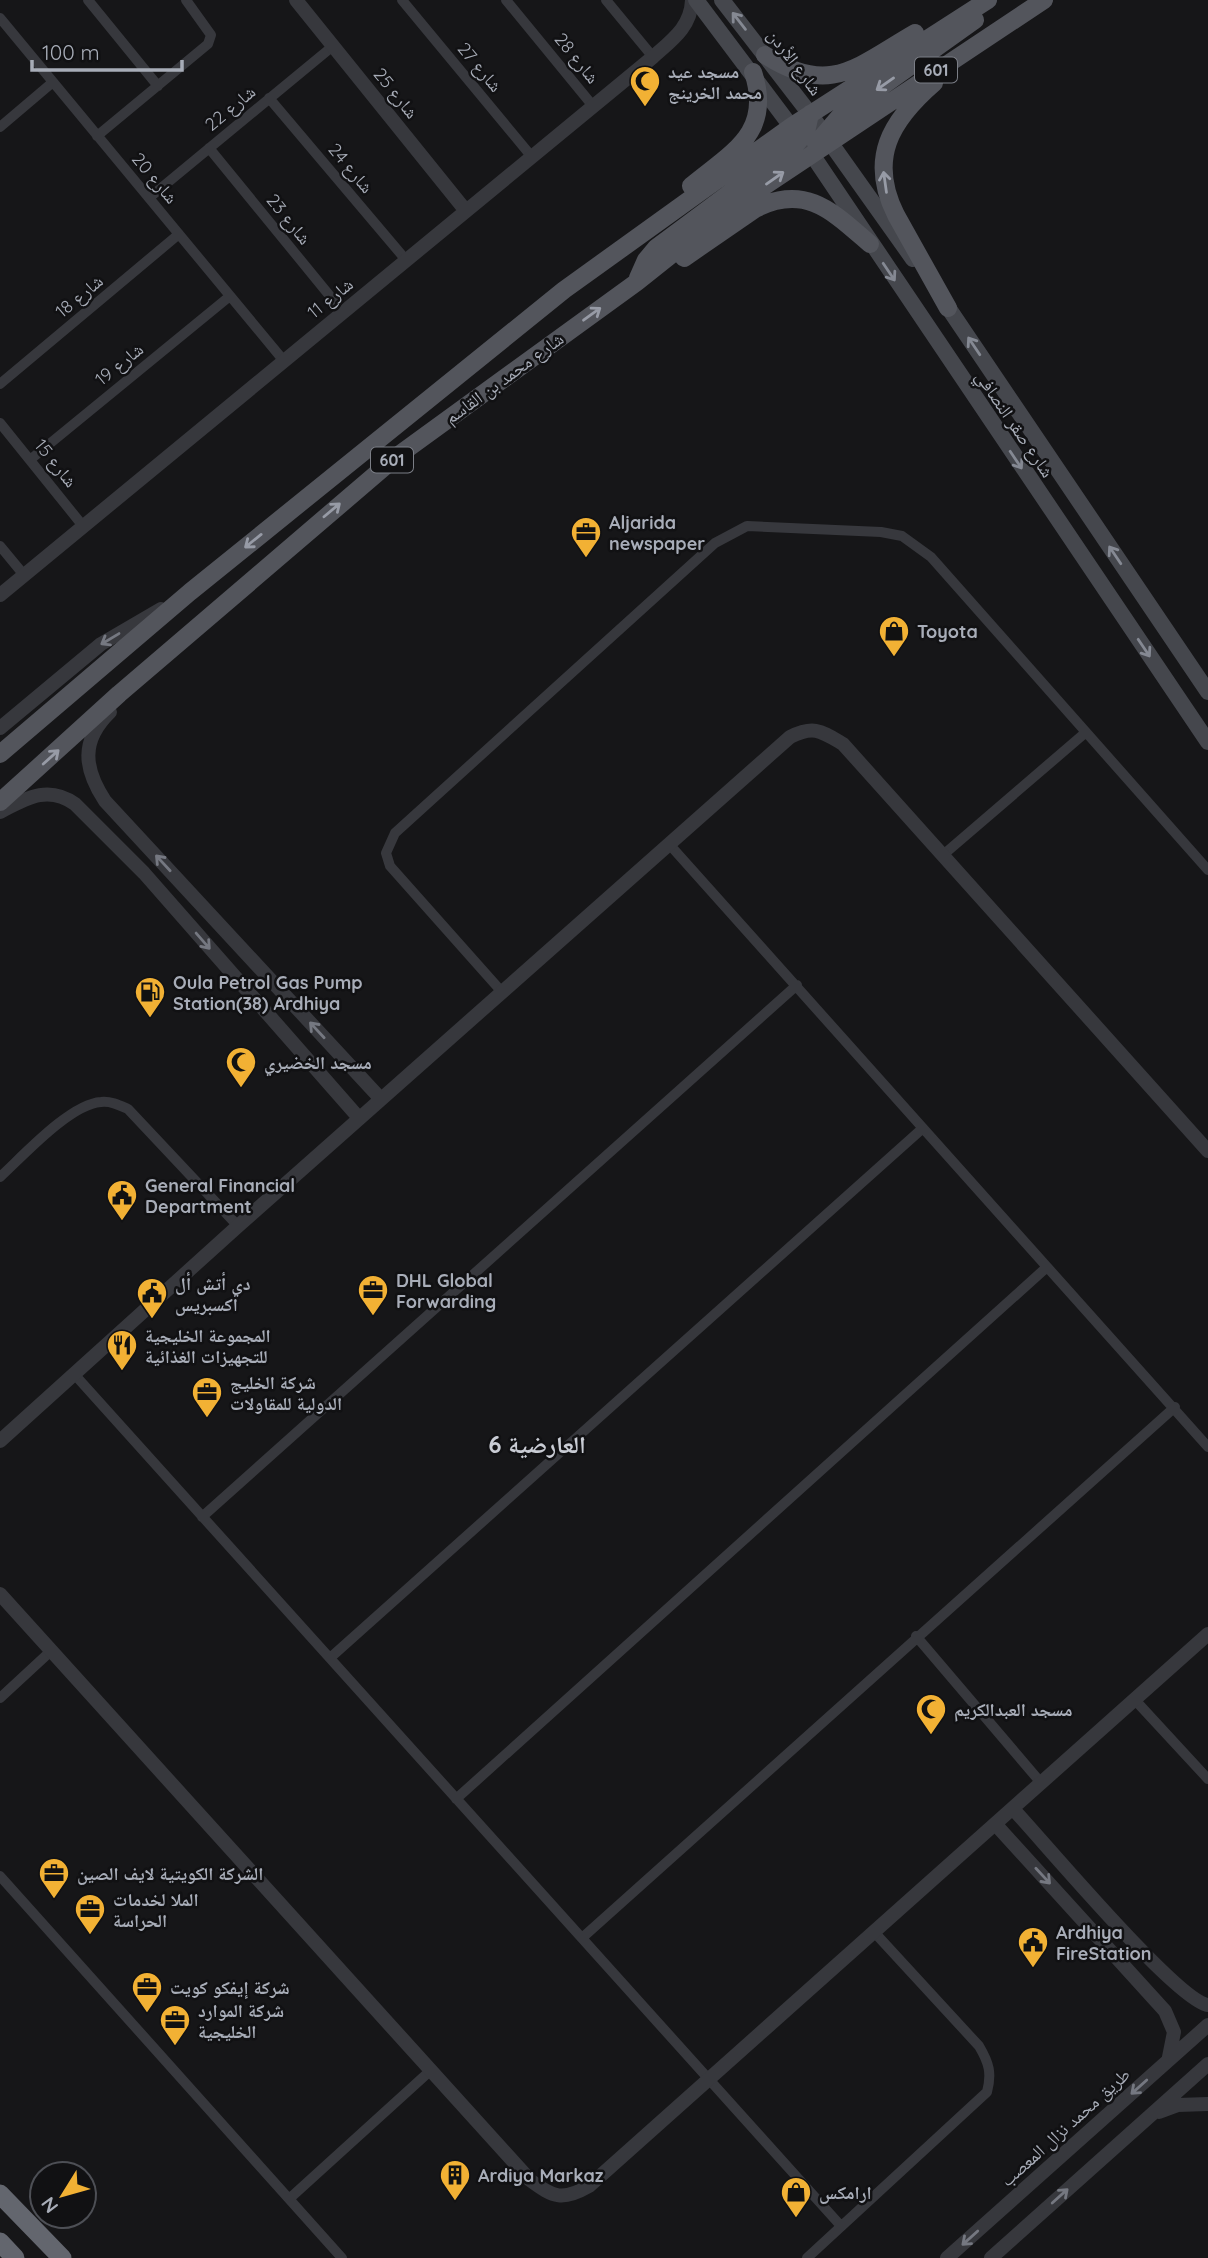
<svg xmlns="http://www.w3.org/2000/svg" width="1208" height="2258" font-family="Quicksand,'Noto Naskh Arabic',sans-serif">
	<rect width="100%" height="100%" fill="#161618"/>
	<g fill="none" stroke-linecap="round" stroke-linejoin="round">
		<!-- minor -->
		<path stroke="#37383d" stroke-width="10" d="M88,0L158,86
			M402,0L532,157
			M506,0L593,106
			M606,0L653,57
			M0,18L284,361
			M269,98L406,260
			M0,127L53,82
			M97,136L208,44L211,35L186,0
			M209,148L343,312
			M149,198L333,46
			M0,384L179,234
			M0,423L83,526
			M31,459L230,296
			M0,546L24,575
			M669,844L1208,1447
			M943,855L1085,733
			M502,992L390,866L386,853L395,833L715,543L747,526L881,532L902,536L931,557L1208,870
			M0,1177C23,1156 70,1104 101,1102C111,1101 119,1105 128,1109L238,1226
			M75,1375L841,2226
			M202,1517L797,985
			M916,1636L1042,1784
			M330,1658L923,1128
			M0,1698L52,1650
			M1135,1700L1208,1779
			M456,1799L1047,1267
			M0,1876L342,2258
			M582,1938L1175,1407
			M289,2199L430,2071
			M807,2258L987,2092C992,2073 989,2063 979,2046L875,1933"/>
		<!-- tertiary -->
		<path stroke="#37383d" stroke-width="14" d="M296,0L466,211
			M0,595L653,57C672,40 691,27 692,0
			M110,712C80,741 84,769 105,801L380,1098
			M0,728L101,644L161,609
			M0,812C27,798 48,785 75,804L144,873L359,1118
			M0,1441L238,1226L790,737C814,725 821,731 843,744L1208,1151
			M0,1594L530,2180C554,2198 563,2201 589,2186L1208,1634
			M1014,1810C1044,1842 1177,2001 1208,2005
			M997,1826L1165,2011L1174,2032L1169,2057
			M1159,2112L1178,2105L1208,2104
			M947,2258L1208,2025
			M991,2258L1208,2064"/>
		<!-- secondary -->
		<path stroke="#45474d" stroke-width="16" d="M696,0L811,153L1208,742
			M722,0L810,114L913,259
			M941,297L1208,692"/>
		<!-- primary -->
		<path stroke="#53555c" stroke-width="18" d="M765,55C830,97 856,67 915,33
			M934,83C890,121 868,159 896,215L948,308
			M816,144L839,117L975,20
			M691,186C732,152 773,133 753,72
			M684,258L755,209C806,183 833,212 870,244
			M638,278L646,260L656,248L797,143L806,132L810,114
			M0,754L190,592L564,290L792,126L988,0
			M0,802L119,694L396,457L637,282L721,215L1044,0"/>
		<!-- motorway -->
		<path stroke="#63666e" stroke-width="19" d="M0,2194L62,2258
			M0,2242L15,2258"/>
	</g>
	<!-- one-way arrows -->
	<defs><path id="oneway-shaft" d="M-6 0H5M1.5-3L5.5 0L1.5 3" fill="none" stroke-width="1.6" stroke-linecap="round" stroke-linejoin="round" transform="scale(1.75)"/></defs>
	<g stroke="#858993">
		<use href="#oneway-shaft" transform="translate(739 21) rotate(-128)"/>
		<use href="#oneway-shaft" transform="translate(889 272) rotate(56)"/>
		<use href="#oneway-shaft" transform="translate(974 346) rotate(-124)"/>
		<use href="#oneway-shaft" transform="translate(1016 460) rotate(56)"/>
		<use href="#oneway-shaft" transform="translate(1115 555) rotate(-124)"/>
		<use href="#oneway-shaft" transform="translate(1144 648) rotate(56)"/>
	</g>
	<g stroke="#979ba6">
		<use href="#oneway-shaft" transform="translate(885 84) rotate(145)"/>
		<use href="#oneway-shaft" transform="translate(775 178) rotate(-35)"/>
		<use href="#oneway-shaft" transform="translate(885 182) rotate(-98)"/>
		<use href="#oneway-shaft" transform="translate(592 314) rotate(-36)"/>
		<use href="#oneway-shaft" transform="translate(332 510) rotate(-40)"/>
		<use href="#oneway-shaft" transform="translate(253 541) rotate(141)"/>
		<use href="#oneway-shaft" transform="translate(51 757) rotate(-42)"/>
	</g>
	<g stroke="#757881">
		<use href="#oneway-shaft" transform="translate(110 639) rotate(149)"/>
		<use href="#oneway-shaft" transform="translate(163 863) rotate(-133)"/>
		<use href="#oneway-shaft" transform="translate(203 941) rotate(49)"/>
		<use href="#oneway-shaft" transform="translate(317 1030) rotate(-133)"/>
		<use href="#oneway-shaft" transform="translate(1043 1876) rotate(47)"/>
		<use href="#oneway-shaft" transform="translate(1139 2087) rotate(138)"/>
		<use href="#oneway-shaft" transform="translate(1060 2196) rotate(-42)"/>
		<use href="#oneway-shaft" transform="translate(970 2238) rotate(138)"/>
	</g>
	<!-- icons -->
	<defs>
		<g id="mosque-pin" transform="scale(1.575)"><path d="M0 17L-7.5 6A9.5 9.5 0 1 1 7.5 6Z" fill="#f2b134" stroke="#111113"/><path d="M3.5-4.9A6 6 0 1 0 3.5 4.9A5 5 0 1 1 3.5-4.9Z" fill="#111"/></g>
		<g id="office-pin" transform="scale(1.575)"><path d="M0 17L-7.5 6A9.5 9.5 0 1 1 7.5 6Z" fill="#f2b134" stroke="#111113"/><path d="M-6-3h4V-5.5h4V-3h4V5H-6ZM-1-4.5V-3h2v-1.5ZM-6 0V1H6V0Z" fill="#111"/></g>
		<g id="shop-pin" transform="scale(1.575)"><path d="M0 17L-7.5 6A9.5 9.5 0 1 1 7.5 6Z" fill="#f2b134" stroke="#111113"/><path d="M-5-2.5h2.3a2.7 3.5 0 0 1 5.4 0H5L5.5 6h-11ZM-1.5-2.5h3a1.5 2.3 0 0 0-3 0Z" fill="#111"/></g>
		<g id="fuel-pin" transform="scale(1.575)"><path d="M0 17L-7.5 6A9.5 9.5 0 1 1 7.5 6Z" fill="#f2b134" stroke="#111113"/><path d="M-5.5-6h7V0h2V4h1.3V-2.5L3-4.5l.8-.8L6-3V5H2.5V1h-1V6h-7ZM-4.2-4.7v3.2H.2V-4.7Z" fill="#111"/></g>
		<g id="civic-pin" transform="scale(1.575)"><path d="M0 17L-7.5 6A9.5 9.5 0 1 1 7.5 6Z" fill="#f2b134" stroke="#111113"/><path d="M-.6-6.5H3V-4.5H.6V-3L4-1V1h2V6H-6V1h2V-1L-.6-3ZM-1.2 2.5V6h2.4V2.5Z" fill="#111"/></g>
		<g id="restaurant-pin" transform="scale(1.575)"><path d="M0 17L-7.5 6A9.5 9.5 0 1 1 7.5 6Z" fill="#f2b134" stroke="#111113"/><path d="M-5-6h1v4h1v-4h1v4h1v-4h1v5L-1.5 .5V6h-2V.5L-5-1ZM5-6V6H3V1.5H1.5Q1.5-4 5-6Z" fill="#111"/></g>
		<g id="building-pin" transform="scale(1.575)"><path d="M0 17L-7.5 6A9.5 9.5 0 1 1 7.5 6Z" fill="#f2b134" stroke="#111113"/><path d="M-4-6H4V6H1V3H-1V6H-4ZM-2.5-4.3h1.7v1.8h-1.7ZM.8-4.3h1.7v1.8H.8ZM-2.5-1h1.7V.8h-1.7ZM.8-1h1.7V.8H.8Z" fill="#111"/></g>
	</defs>
	<g fill-rule="evenodd">
		<use href="#mosque-pin" x="645" y="81"/>
		<use href="#office-pin" x="586" y="532"/>
		<use href="#shop-pin" x="894" y="631"/>
		<use href="#fuel-pin" x="150" y="992"/>
		<use href="#mosque-pin" x="241" y="1062"/>
		<use href="#civic-pin" x="122" y="1195"/>
		<use href="#office-pin" x="373" y="1290"/>
		<use href="#civic-pin" x="152" y="1293"/>
		<use href="#restaurant-pin" x="122" y="1345"/>
		<use href="#office-pin" x="207" y="1392"/>
		<use href="#mosque-pin" x="931" y="1709"/>
		<use href="#office-pin" x="54" y="1873"/>
		<use href="#office-pin" x="90" y="1909"/>
		<use href="#civic-pin" x="1033" y="1942"/>
		<use href="#office-pin" x="147" y="1987"/>
		<use href="#office-pin" x="175" y="2020"/>
		<use href="#building-pin" x="455" y="2175"/>
		<use href="#shop-pin" x="796" y="2192"/>
	</g>
	<g text-anchor="middle" dominant-baseline="central" stroke-width="5" stroke-linejoin="round" paint-order="stroke">
		<!-- shield labels -->
		<g fill="#111113" stroke="#7b7e86" stroke-width="2">
			<rect x="915" y="57.5" width="42" height="25" rx="5"/>
			<rect x="371" y="447.5" width="42" height="25" rx="5"/>
		</g>
		<g font-size="16" font-weight="bold" fill="#a8adb8">
			<text x="936" y="70">601</text>
			<text x="392" y="460">601</text>
		</g>
		<!-- street labels -->
		<g font-size="18" fill="#a8adb8" stroke="#111113">
			<text transform="translate(577 58) rotate(51)">شارع 28</text>
			<text transform="translate(795 62) rotate(53)">شارع الأردن</text>
			<text transform="translate(480 67) rotate(50)">شارع 27</text>
			<text transform="translate(396 93) rotate(51)">شارع 25</text>
			<text transform="translate(230 108) rotate(-40)">شارع 22</text>
			<text transform="translate(351 168) rotate(50)">شارع 24</text>
			<text transform="translate(155 178) rotate(50)">شارع 20</text>
			<text transform="translate(289 219) rotate(51)">شارع 23</text>
			<text transform="translate(79 296) rotate(-40)">شارع 18</text>
			<text transform="translate(330 298) rotate(-39)">شارع 11</text>
			<text transform="translate(119 364) rotate(-39)">شارع 19</text>
			<text transform="translate(504 378) rotate(-36)">شارع محمد بن القاسم</text>
			<text transform="translate(1015 424) rotate(56)">شارع صقر النصافي</text>
			<text transform="translate(56 463) rotate(51)">شارع 15</text>
			<text transform="translate(1065 2127) rotate(-42)">طريق محمد نزال المعصب</text>
		</g>
		<!-- poi labels -->
		<g font-size="18" font-weight="bold" fill="#a8adb8" stroke="#111113" text-anchor="start">
			<text x="668" y="71">مسجد عيد<tspan x="668" dy="21">محمد الخرينج</tspan></text>
			<text x="609" y="522">Aljarida<tspan x="609" dy="21">newspaper</tspan></text>
			<text x="917" y="631">Toyota</text>
			<text x="173" y="982">Oula Petrol Gas Pump<tspan x="173" dy="21">Station(38) Ardhiya</tspan></text>
			<text x="264" y="1062">مسجد الخضيري</text>
			<text x="145" y="1185">General Financial<tspan x="145" dy="21">Department</tspan></text>
			<text x="396" y="1280">DHL Global<tspan x="396" dy="21">Forwarding</tspan></text>
			<text x="175" y="1283">دي أتش أل<tspan x="175" dy="21">اكسبريس</tspan></text>
			<text x="145" y="1335">المجموعة الخليجية<tspan x="145" dy="21">للتجهيزات الغذائية</tspan></text>
			<text x="230" y="1382">شركة الخليج<tspan x="230" dy="21">الدولية للمقاولات</tspan></text>
			<text x="954" y="1709">مسجد العبدالكريم</text>
			<text x="77" y="1873">الشركة الكويتية لايف الصين</text>
			<text x="113" y="1899">الملا لخدمات<tspan x="113" dy="21">الحراسة</tspan></text>
			<text x="1056" y="1932">Ardhiya<tspan x="1056" dy="21">FireStation</tspan></text>
			<text x="170" y="1987">شركة إيفكو كويت</text>
			<text x="198" y="2010">شركة الموارد<tspan x="198" dy="21">الخليجية</tspan></text>
			<text x="478" y="2175">Ardiya Markaz</text>
			<text x="819" y="2192">ارامكس</text>
		</g>
		<!-- district labels -->
		<g font-size="24" font-weight="bold" fill="#c9ccd4" stroke="#111113">
			<text x="537" y="1444">العارضية 6</text>
		</g>
	</g>
	<!-- north arrow -->
	<g transform="translate(63 2195) rotate(233)"><circle r="33" fill="#111113" stroke="#4d4f55" stroke-width="2"/>
	<path d="M0-5L12 26L0 18L-12 26Z" fill="#f2b134"/>
	<text y="-10" font-size="19" font-weight="bold" text-anchor="middle" fill="#a8adb8">N</text>
	</g>
	<!-- scale -->
	<path d="M32 60v10h150v-10" fill="none" stroke="#a8adb8" stroke-width="3.5"/>
	<text x="42" y="60" font-size="21" fill="#a8adb8" stroke="#111113" stroke-width="5" paint-order="stroke">100 m</text>
</svg>
